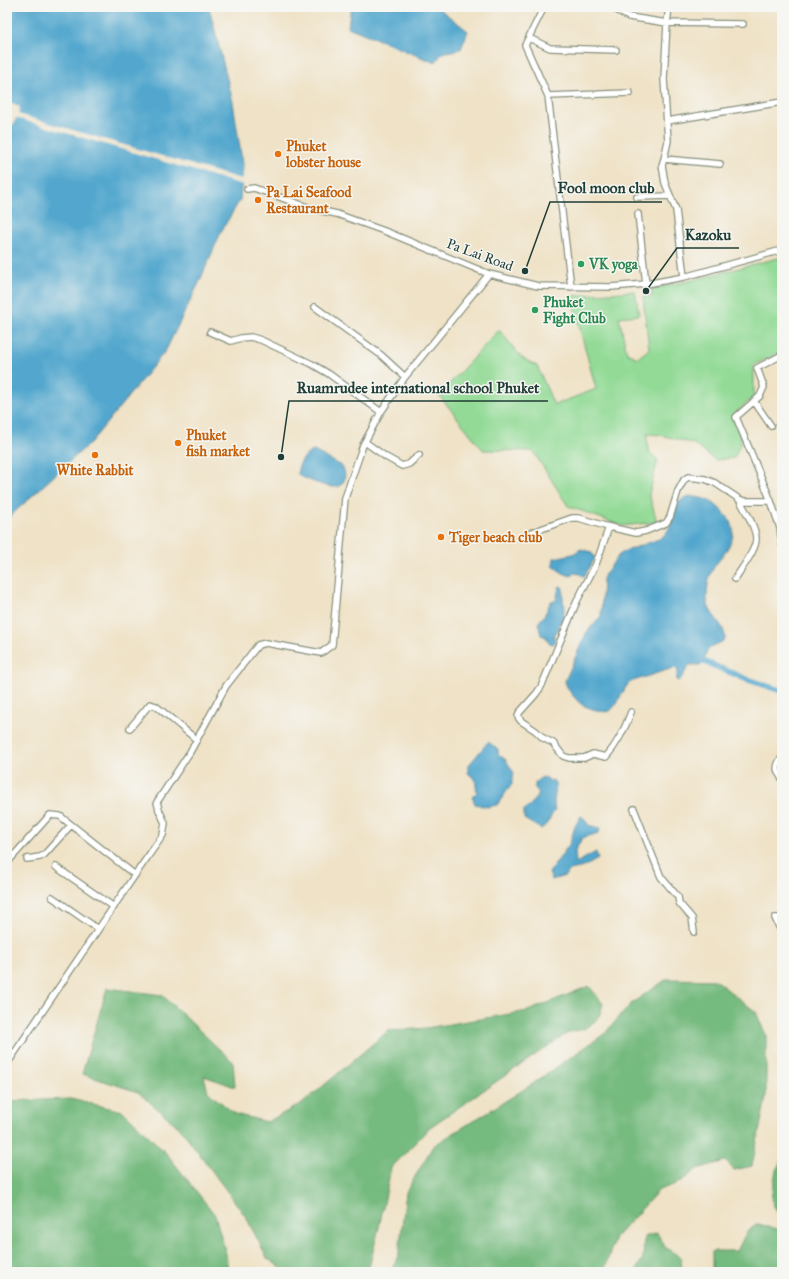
<svg xmlns="http://www.w3.org/2000/svg" width="789" height="1279" font-family="'IM FELL Great Primer',serif">
	<rect width="100%" height="100%" fill="#f6f6f2"/>
	<filter id="ink" filterUnits="userSpaceOnUse"><feTurbulence type="fractalNoise" baseFrequency=".025" numOctaves="2"/><feDisplacementMap in="SourceGraphic" scale="8" xChannelSelector="R" yChannelSelector="G"/><feConvolveMatrix kernelMatrix="1 2 1 2 8 2 1 2 1" color-interpolation-filters="sRGB"/></filter>
	<filter id="wash" filterUnits="userSpaceOnUse"><feTurbulence type="fractalNoise" baseFrequency=".012" numOctaves="4" result="noise"/><feDisplacementMap in="SourceGraphic" scale="16" xChannelSelector="R" yChannelSelector="G"/><feGaussianBlur stdDeviation="0.9" result="paint"/><feColorMatrix in="noise" values="0 0 0 0 0 0 0 0 0 0 0 0 0 0 0 0 0 1.4 0 .05"/><feComposite in="paint" operator="in"/></filter>
	<g filter="url(#wash)">
		<rect width="100%" height="100%" fill="#efe2c6"/>
		<!-- green -->
		<path fill="#92da95" stroke="#588c64" d="M782,257V351L754,365V397L732,416L742,440L734,458L715,460L694,444L661,435L647,434L648,450L658,460L649,494L657,522L622,526L568,506L533,451L483,450L439,395L499,330L522,358L537,366L554,405L596,389L571,296L635,291L639,315L619,317L627,353L638,358L649,349L643,297L653,296L651,289L689,281Z"/>
		<!-- forest -->
		<path fill="#75ba7e" stroke="#4a7c59" d="M667,979L715,980L756,1012L766,1036V1098L752,1166L734,1170L725,1161L697,1169L681,1182L659,1190L615,1238L605,1268L607,1272H391L399,1253L406,1192L433,1146L531,1085L604,1034L632,1003Z
			M589,986L603,1004L598,1019L584,1029L569,1032L430,1127L391,1168L380,1223L369,1268L362,1272H286L267,1258L246,1217L181,1129L138,1092L82,1074L107,988L162,995L233,1062L235,1087L204,1076L208,1092L235,1114L267,1122L303,1103L388,1031L426,1028L528,1011Z
			M70,1099L123,1111L167,1154L215,1215L226,1254L228,1272H7V1101Z
			M782,1160V1213L777,1212L771,1199L776,1170Z
			M758,1224L782,1230V1272H712V1251H737L747,1231Z
			M657,1233L665,1247L680,1257L683,1272H635L643,1258L644,1237Z"/>
		<!-- water -->
		<path fill="#52a7ce" stroke="#387281" d="M7,7H209L233,102L243,168L240,200L222,230L198,285L166,350L92,441L7,519Z
			M351,7H437L468,31L461,49L442,53L435,63L348,27Z
			M314,451L342,466C347,474 346,487 334,487C326,487 303,479 298,474C296,466 306,452 314,451Z
			M689,496C707,499 711,499 724,513C726,516 730,519 731,522C740,541 719,557 712,571C708,578 707,591 707,598C706,614 726,623 725,639C721,644 714,644 709,649C704,653 706,660 702,664C700,666 693,664 690,665C685,670 684,677 678,681L676,680L678,672L677,669L673,668L630,682C623,689 617,706 610,711C605,714 585,707 581,704C575,699 566,688 565,681L586,633L601,616L603,579L605,574L618,556L623,552L659,539C662,537 666,534 668,530C675,519 673,500 689,496Z
			M581,549L591,552L595,558L584,577L580,574L575,573L570,576L563,573L553,566L554,558L573,554Z
			M561,586L563,588V602L565,606L562,621L558,626L559,629L554,635L555,641L554,644L549,643L546,637L541,635L538,623L544,616L551,601H556L559,587Z
			M488,742L498,749V754L506,760L514,773L512,784L497,805L487,807L475,804L472,797L477,792L475,779L468,773V766Z
			M543,777L550,781L553,780L556,785L554,803L555,811C548,818 550,823 541,829L524,819V810L529,807L539,793L535,788C534,782 538,779 543,777Z
			M581,816L586,820L588,825L600,828L599,833L582,838L575,851L576,863L596,852L598,859L584,867L570,870L565,876L552,880L549,873L570,843L575,826Z"/>
		<!-- pier -->
		<path fill="#efe2c6" d="M9,103L20,107L18,114L244,180L243,185L16,118L13,125L7,123V110Z"/>
		<g fill="none" stroke-linecap="round" stroke-linejoin="round">
			<!-- canal -->
			<path stroke="#52a7ce" stroke-width="6" d="M703,661L746,679L782,691"/>
		</g>
	</g>
	<g filter="url(#ink)">
		<g fill="none" stroke-linecap="round" stroke-linejoin="round">
			<!-- street casing -->
			<g stroke="#87907d" stroke-width="8">
				<path id="street" d="M544,7L525,45L548,96L571,287
					M611,7L629,17L667,23L743,24
					M669,7L667,23L664,79L668,141L664,159L662,165L665,183L676,210L684,277
					M529,38L550,48L616,50
					M548,96L630,93
					M667,121L782,102
					M664,159L720,164
					M247,189L254,188L313,209L337,214L387,232L489,274L538,286L611,287L646,284L684,277L782,250
					M637,197L670,196
					M638,214L646,284
					M315,307L381,355L405,377
					M210,332L231,341L241,338L251,337L261,340L312,364L329,374L381,412
					M782,355L757,368L764,387L760,396L736,417L771,501L780,528L782,544
					M754,401L771,426
					M365,442L386,457L402,466L409,464L419,455
					M609,527L596,564L577,601L541,687L536,694L519,713L518,717L521,721L536,731L543,738L553,743L563,756L569,758H584L593,754L606,757C618,743 625,729 631,712
					M527,534L572,518H579L605,526L636,533L646,531L666,523L670,517L678,491L684,480L688,477L705,479L715,483L739,499L744,501H771
					M735,579C741,569 755,552 756,540C757,529 745,510 739,499
					M130,728L150,704L156,706L197,740
					M782,761L780,760C775,768 777,771 782,779
					M634,809L661,877L678,897L679,903L692,918L694,932
					M27,859L40,857L44,855L71,825
					M7,863L50,815L60,816L135,875
					M56,867L114,907
					M52,897L98,929
					M782,918H775L782,933
					M7,1064L135,875L163,835L165,823L159,810L157,802L190,752L226,686L258,645L266,643L321,653L332,645L345,498L363,445L381,412L405,377L489,274"/>
			</g>
			<!-- street -->
			<use href="#street" stroke="#fff" stroke-width="5.5"/>
		</g>
	</g>
	<!-- markers -->
	<g fill="#e8710a" stroke="#f6f6f2" stroke-width="1.5">
		<circle cx="278" cy="154" r="4"/>
		<circle cx="258" cy="200" r="4"/>
		<circle cx="178" cy="443" r="4"/>
		<circle cx="95" cy="455" r="4"/>
		<circle cx="441" cy="537" r="4"/>
	</g>
	<g fill="#2e9e5b" stroke="#f6f6f2" stroke-width="1.5">
		<circle cx="581" cy="264" r="4"/>
		<circle cx="535" cy="310" r="4"/>
	</g>
	<g text-anchor="middle" dominant-baseline="central" stroke-width="3" stroke-linejoin="round" paint-order="stroke">
		<!-- food labels -->
		<g font-size="14" font-weight="bold" fill="#c56008" stroke="#f6f6f2" text-anchor="start">
			<text x="286" y="146">Phuket<tspan x="286" dy="16">lobster house</tspan></text>
			<text x="266" y="192">Pa Lai Seafood<tspan x="266" dy="16">Restaurant</tspan></text>
			<text x="186" y="435">Phuket<tspan x="186" dy="16">fish market</tspan></text>
			<text x="95" y="470" text-anchor="middle">White Rabbit</text>
			<text x="449" y="537">Tiger beach club</text>
		</g>
		<!-- street labels -->
		<g font-size="14" fill="#1f3d34" stroke="#f6f6f2">
			<text transform="translate(480 255) rotate(20)">Pa Lai Road</text>
		</g>
		<!-- leisure labels -->
		<g font-size="14" font-weight="bold" fill="#27864d" stroke="#f6f6f2" text-anchor="start">
			<text x="589" y="264">VK yoga</text>
			<text x="543" y="302">Phuket<tspan x="543" dy="16">Fight Club</tspan></text>
		</g>
	</g>
	<!-- callouts -->
	<path fill="none" stroke="#1f3d34" stroke-width="1.5" d="M525 271L550 202H662M646 291L677 248H739M281 457L289 401H548"/>
	<g fill="#1f3d34" stroke="#f6f6f2" stroke-width="1.5">
		<circle cx="525" cy="271" r="4"/>
		<circle cx="646" cy="291" r="4"/>
		<circle cx="281" cy="457" r="4"/>
	</g>
	<g font-size="15" text-anchor="middle" font-weight="bold" fill="#1f3d34" stroke="#f6f6f2" stroke-width="3" stroke-linejoin="round" paint-order="stroke">
		<text x="606" y="193">Fool moon club</text>
		<text x="708" y="240">Kazoku</text>
		<text x="418" y="393">Ruamrudee international school Phuket</text>
	</g>
	<!-- margin -->
	<rect width="789" height="1279" fill="none" stroke="#f6f6f2" stroke-width="24"/>
</svg>
